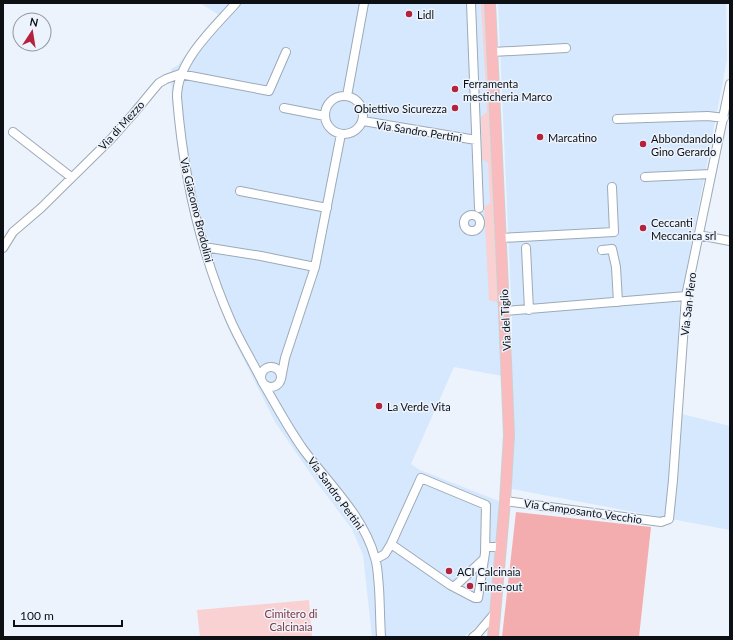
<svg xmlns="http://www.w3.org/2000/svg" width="733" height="640" font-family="Lato,sans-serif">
	<rect width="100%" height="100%" fill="#ecf3fc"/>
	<!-- built -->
	<path fill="#d6e8fd" d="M200,3H486L502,376L454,367L411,464L420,470L504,503L501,544L489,617L463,637H372L363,555L352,529L315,480L275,422L228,328L200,248L187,199L178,148L172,101L171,69L178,65L200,37L219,15Z
		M498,3H726L727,60L680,303L674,412L730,426V530L512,489V318Z"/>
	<!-- green -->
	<path fill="#f9d1d2" d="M481,3H486L499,303L489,300L484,207L490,203L488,163L482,159L481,117L487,112Z
		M309,600L312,637H200L197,610Z"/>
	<!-- forest -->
	<path fill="#f4adaf" d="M516,512L651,527L639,637H502Z"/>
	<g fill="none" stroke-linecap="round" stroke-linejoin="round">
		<!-- minor casing -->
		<g stroke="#9da9b7" stroke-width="10">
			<path id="minor" d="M236,3C213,29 177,61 177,97C183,173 200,250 230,319C239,340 251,359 261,379
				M471,3L479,208
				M492,52L566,48
				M347,96L364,3
				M325 115a19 19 0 1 1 38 0a19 19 0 1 1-38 0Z
				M284,108L325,116
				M617,119L708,116L724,118
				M363,121L476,140
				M13,132L71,177
				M645,177L711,174
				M240,191L327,208
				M464 223a8 8 0 1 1 16 0a8 8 0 1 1-16 0Z
				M698,235L730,241
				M501,238L614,232L612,187
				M204,247L261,256L315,267
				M3,248L13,232L41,208L111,139L134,113L153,90L159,83L166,79L180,74L269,91L286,52
				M526,248L529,310
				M602,250L612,249L616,267L618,302
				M504,311L686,296
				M261 377a10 10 0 1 1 20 0a10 10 0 1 1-20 0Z
				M281,379L285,358L315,267L341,134
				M263,383C276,405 288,428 303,449C328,483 364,516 375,558C378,567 378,578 379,588C380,604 380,621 381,637
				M505,501L661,522L669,519L673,480L686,296L730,84
				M485,547H501
				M376,559L385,554L391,544L421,478L486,505L485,553L478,598H475L450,585L391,544
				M454,587L484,559
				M473,637L478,633L495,613"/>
		</g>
		<!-- major casing -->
		<g stroke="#cecfd0" stroke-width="12">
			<path id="major" d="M490,3L504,311L509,435L505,501L493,637"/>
		</g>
		<!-- minor -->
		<use href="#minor" stroke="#fff" stroke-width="8"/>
		<!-- major -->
		<use href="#major" stroke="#f9bbbe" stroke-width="10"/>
	</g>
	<!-- markers -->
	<g fill="#b4223d" stroke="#ecf3fc" stroke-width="1.5">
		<circle cx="409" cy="14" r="4"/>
		<circle cx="455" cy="89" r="4"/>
		<circle cx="455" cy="108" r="4"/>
		<circle cx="540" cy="137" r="4"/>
		<circle cx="643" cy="144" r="4"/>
		<circle cx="643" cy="228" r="4"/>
		<circle cx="379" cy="406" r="4"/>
		<circle cx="449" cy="571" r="4"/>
		<circle cx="470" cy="586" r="4"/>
	</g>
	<g text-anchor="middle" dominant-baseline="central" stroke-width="3" stroke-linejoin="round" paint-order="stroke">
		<!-- poi labels -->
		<g font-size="11" fill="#0c1015" stroke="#ecf3fc" text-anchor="start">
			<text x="417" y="14">Lidl</text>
			<text x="463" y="83">Ferramenta<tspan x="463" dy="13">mesticheria Marco</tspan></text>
			<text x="447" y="108" text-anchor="end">Obiettivo Sicurezza</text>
			<text x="548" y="137">Marcatino</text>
			<text x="651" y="138">Abbondandolo<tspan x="651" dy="13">Gino Gerardo</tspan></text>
			<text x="651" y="222">Ceccanti<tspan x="651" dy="13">Meccanica srl</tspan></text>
			<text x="387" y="406">La Verde Vita</text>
			<text x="457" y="571">ACI Calcinaia</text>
			<text x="478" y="586">Time-out</text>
		</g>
		<!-- street labels -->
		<g font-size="11" fill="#0c1015" stroke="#ecf3fc">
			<text transform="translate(121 125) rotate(-48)">Via di Mezzo</text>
			<text transform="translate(419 131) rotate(9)">Via Sandro Pertini</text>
			<text transform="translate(197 210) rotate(76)">Via Giacomo Brodolini</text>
			<text transform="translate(688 304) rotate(-83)">Via San Piero</text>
			<text transform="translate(505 320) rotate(-93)">Via del Tiglio</text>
			<text transform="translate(336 493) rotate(54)">Via Sandro Pertini</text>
			<text transform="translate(583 511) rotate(8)">Via Camposanto Vecchio</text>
		</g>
		<!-- park labels -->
		<g font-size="11" fill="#84323a" stroke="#ecf3fc">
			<text x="291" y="613">Cimitero di<tspan x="291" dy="13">Calcinaia</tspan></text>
		</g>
	</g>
	<!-- border -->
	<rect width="733" height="640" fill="none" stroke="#0c1015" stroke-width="8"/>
	<!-- north arrow -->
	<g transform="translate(32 32) rotate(12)"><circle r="19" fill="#ecf3fc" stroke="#9298a0"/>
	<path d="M0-3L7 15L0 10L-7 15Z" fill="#b4223d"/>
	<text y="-6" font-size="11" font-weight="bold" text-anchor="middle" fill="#0c1015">N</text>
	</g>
	<!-- scale -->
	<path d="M14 620v6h108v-6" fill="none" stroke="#0c1015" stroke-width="2"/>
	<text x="20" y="620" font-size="12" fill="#0c1015" stroke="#ecf3fc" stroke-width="3" paint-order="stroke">100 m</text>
</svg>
